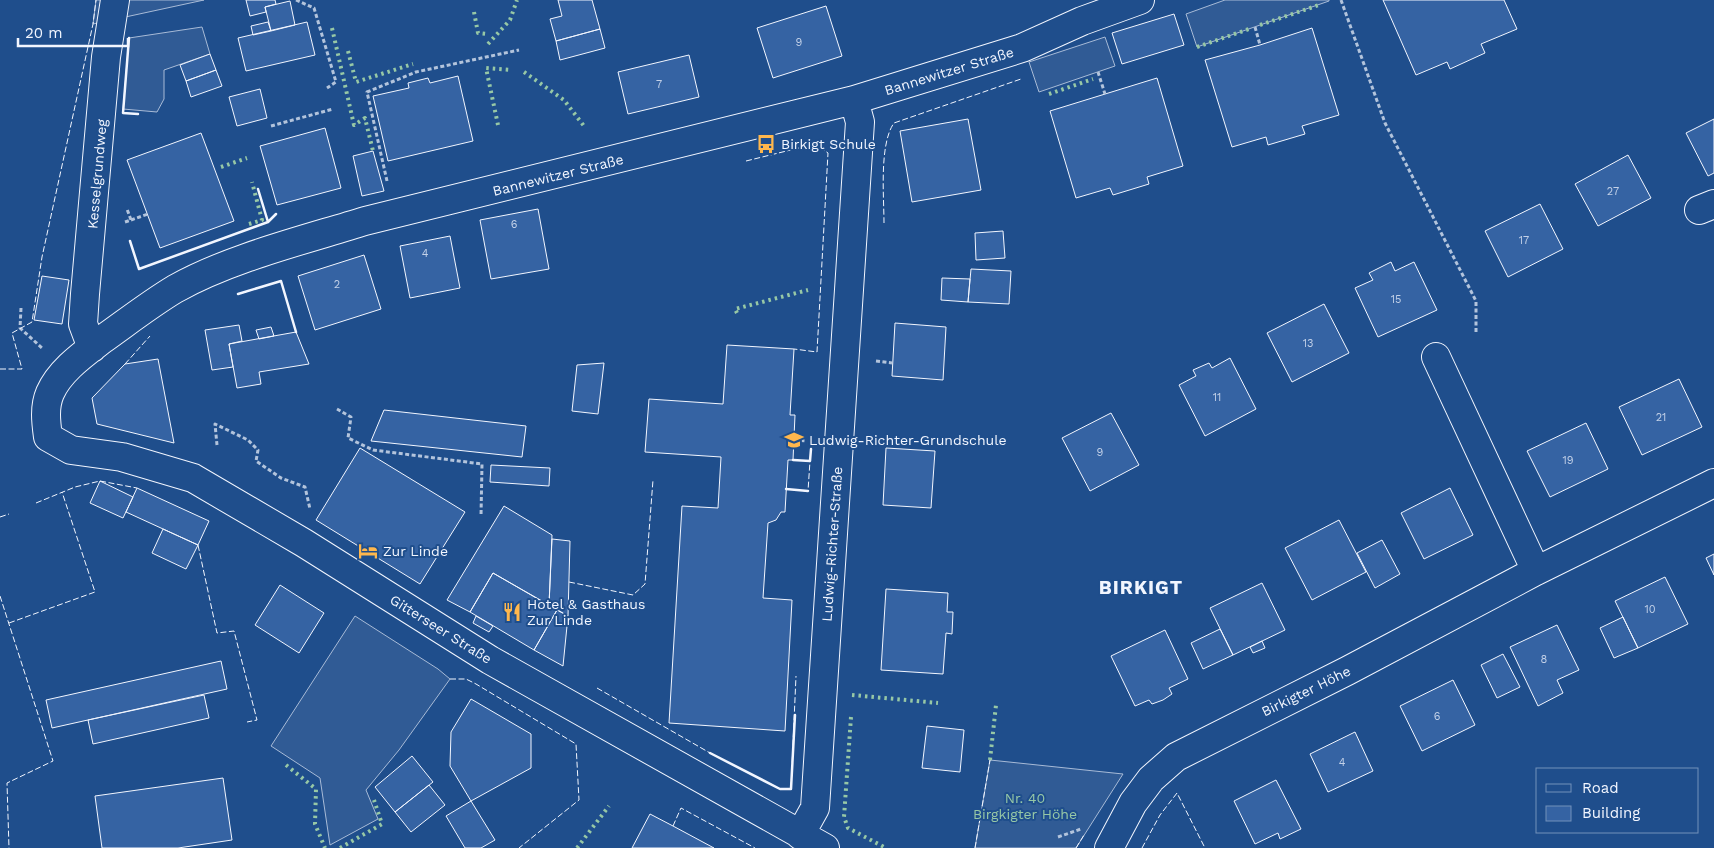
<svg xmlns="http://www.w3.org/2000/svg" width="1714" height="848" font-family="'Work Sans',sans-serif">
	<rect width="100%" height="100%" fill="#1f4e8c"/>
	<!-- built -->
	<path fill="#305b95" stroke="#a8bbd7" d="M96,0H204L93,24Z
		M1225,0H1329V1L1197,47L1186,14Z
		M202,27L210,54L164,70V99L157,112L123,109L129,38Z
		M1105,37L1115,66L1039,92L1029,62Z
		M355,616L438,669L450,679L399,750L366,790L378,819L330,845L320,778L271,746Z
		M990,760L1123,774L1076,848H975Z"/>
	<!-- building -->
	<path fill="#3563a3" stroke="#f2f6ff" d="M246,0H275L276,4L265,7L266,12L250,16Z
		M558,0H592L600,29L556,41L550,19L562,16Z
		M1383,0H1504L1517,29L1481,44L1485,53L1450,69L1447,62L1416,75Z
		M290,1L295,25L271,31L265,7Z
		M826,6L842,56L773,78L757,28Z
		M1174,14L1184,45L1122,64L1112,33Z
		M268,22L271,31L253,35L251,26Z
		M307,22L315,55L246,71L238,38Z
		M1312,28L1339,115L1302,126L1305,134L1268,145L1266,137L1232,147L1205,60L1260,45Z
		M600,29L605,48L560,60L556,41Z
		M210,54L216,70L186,81L180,65Z
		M689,55L699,97L628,114L618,72Z
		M216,70L222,86L191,97L186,81Z
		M458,76L473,141L388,161L373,96L409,88L408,83L428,78L430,83Z
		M1157,78L1183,166L1147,177L1149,184L1113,195L1110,188L1076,198L1050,111Z
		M260,89L267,118L237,126L229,97Z
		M968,119L981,190L912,202L900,131Z
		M1714,119V173L1708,176L1686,133Z
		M325,128L341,188L277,205L260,146Z
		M201,133L234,221L160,248L127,160Z
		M373,151L384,191L362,196L353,156Z
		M1628,155L1651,198L1598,226L1575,184Z
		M1540,204L1563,249L1508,277L1485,231Z
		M538,209L549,269L491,279L480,220Z
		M1003,231L1005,258L976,260L975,233Z
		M450,236L460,288L410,298L400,246Z
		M364,255L381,309L315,330L298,276Z
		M1391,262L1395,271L1414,262L1437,310L1378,337L1355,288L1373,280L1369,273Z
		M971,269L1011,271L1009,304L968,302Z
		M42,276L69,280L62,324L34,320Z
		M942,278L970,279L968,302L941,300Z
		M1324,304L1349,353L1292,382L1267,333Z
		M895,323L946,327L943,380L892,376Z
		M239,325L242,341L229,344L233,367L212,370L205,330Z
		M271,327L274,336L259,339L256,330Z
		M296,332L309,364L259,372L261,384L237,388L229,344Z
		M727,345L794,349L790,415H795L793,460H788L785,512H781L776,520L768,523L763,598L792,600L785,731L669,723L682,506L718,508L721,457L645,452L649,399L723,404Z
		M1230,358L1256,409L1205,436L1179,385L1196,376L1193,370L1209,363L1212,368Z
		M158,359L174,443L97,424L92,398L125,364Z
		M604,363L598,414L572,411L577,365Z
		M1679,379L1702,427L1642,455L1619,407Z
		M384,410L526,426L522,457L371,441Z
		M1111,413L1139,465L1090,491L1062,438Z
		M1586,423L1608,469L1550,497L1527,451Z
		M360,448L465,512L420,584L316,520Z
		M886,448L935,451L931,508L883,505Z
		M491,465L550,468L549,486L490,482Z
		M100,481L133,497L123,518L90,503Z
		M137,488L209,521L198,545L126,512Z
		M1450,488L1473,535L1424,559L1401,513Z
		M504,506L552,535L549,605L493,573L470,612L447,600Z
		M1339,520L1366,572L1312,600L1285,548Z
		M163,529L198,545L186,569L152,553Z
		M552,539L570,541L568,616L549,605Z
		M1382,540L1400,574L1375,588L1357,553Z
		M1714,554V575L1706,558Z
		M493,573L557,610L534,650L470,612Z
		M1665,577L1688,624L1638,648L1615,601Z
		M1262,583L1285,630L1233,655L1210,608Z
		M280,585L324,613L299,653L255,625Z
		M886,589L948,593L947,612H953L952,634L946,633L943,674L881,670Z
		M557,610L568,616L563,666L534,650Z
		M476,616L493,626L489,632L473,623Z
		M1623,617L1638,648L1614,658L1600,628Z
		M1557,625L1579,670L1557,680L1563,693L1538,706L1510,647Z
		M1220,629L1233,655L1203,669L1191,643Z
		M1165,630L1188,679L1169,688L1172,694L1163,700L1152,704L1149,700L1135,706L1111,656Z
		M1262,641L1265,648L1253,653L1250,647Z
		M1503,654L1520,687L1497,698L1481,665Z
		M221,661L227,689L52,728L46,700Z
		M1453,680L1475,725L1422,751L1400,706Z
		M204,695L209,718L93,744L88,720Z
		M471,699L531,734V768L471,801L450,766L451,732Z
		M927,726L964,730L960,772L922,768Z
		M1355,732L1373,771L1328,792L1310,754Z
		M412,756L433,782L395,812L375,787Z
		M223,778L232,840L178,848H102L95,796Z
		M1276,780L1301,829L1280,839L1278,833L1255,844L1234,801Z
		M429,785L445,805L411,832L395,812Z
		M471,801L495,840L481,848H465L446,816Z
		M650,814L673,826L714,848H632Z"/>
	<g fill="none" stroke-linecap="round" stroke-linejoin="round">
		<!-- minor casing -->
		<g stroke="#f2f6ff" stroke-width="30">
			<path id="minor" d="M1699,210L1714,204
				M92,348L83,324L85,294L106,57L115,0
				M1436,357L1536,571
				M800,835L815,808L860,122L854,100
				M825,848L490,660L304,543L193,478L122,457L71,450L48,437C46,422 44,407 50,393C60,370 85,353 103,339C127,322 150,304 175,289C230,258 304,240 365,221L854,100L1022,48L1082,21L1140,0
				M1109,848L1133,803L1151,779L1176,757L1347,671L1536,571L1714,483"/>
		</g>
		<!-- path -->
		<path stroke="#b3c4dc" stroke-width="3" stroke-dasharray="4 2.5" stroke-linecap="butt" d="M296,0L314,8L336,82L327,88
			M1341,0L1385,123L1476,301V332
			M1255,27L1260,45
			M1098,72L1105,94
			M271,126L333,109
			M387,181L367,92L416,72L519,50
			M131,220L148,214
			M125,222L131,220L127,209
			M21,308L20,328L42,348
			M876,361L892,363
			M337,409L351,417L348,438L373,450L482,464L481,516
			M794,440L806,441
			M217,445L215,424L248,440L258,450L256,461L281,478L305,487L310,509
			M1058,837L1081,829"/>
		<!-- minor -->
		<use href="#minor" stroke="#1f4e8c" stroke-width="28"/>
		<!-- hedge -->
		<path stroke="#97c8a6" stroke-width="4" stroke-dasharray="2.5 4" stroke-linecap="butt" d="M474,12L478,33L487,34
			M1260,25L1319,5
			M332,28L354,125L365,118L373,151
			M488,44L510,20L517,0
			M1197,47L1249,29
			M348,51L356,82L413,64
			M524,72L564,100L584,126
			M1049,94L1093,79
			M498,125L486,68L512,70
			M221,167L247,158
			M249,224L262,220L252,182
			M737,313L735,309L808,290
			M852,695L938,703
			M851,717L844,817L848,828L886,848
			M990,760L996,705
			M286,765L316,789L315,824L325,848
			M340,848L382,824L374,800
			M577,848L609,806"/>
		<!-- fence -->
		<path stroke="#f2f6ff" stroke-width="1" stroke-dasharray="6 2.5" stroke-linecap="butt" d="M746,161L815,144L828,153L817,352L794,349
			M884,223C884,197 879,144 894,123L1021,79
			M125,364L150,336
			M0,369H22L12,333L32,322L42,257L93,24L96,0
			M786,489L808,491L810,461
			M36,503L75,487L100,481L137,488
			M0,517L9,514
			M198,545L217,633L234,631L257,720L247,722
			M569,582L633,595L645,584L653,480
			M0,596L53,761L7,783L9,848
			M9,623L95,592L62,492
			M450,679H466L476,684L576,744L579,800L519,848
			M597,688L710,753L780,789H791L796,676
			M673,826L681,808L755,848
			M975,848L990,760
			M1076,848L1084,835
			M1142,848L1160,815L1177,793L1205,848"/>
		<!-- wall -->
		<path stroke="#f2f6ff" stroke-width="2.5" d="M129,38L123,113L138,114
			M268,222L276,214
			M130,241L139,269L268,222L258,189
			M238,294L281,281L296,332
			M793,460L810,461L811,449
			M786,489L808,491
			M710,753L780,789H791L795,715"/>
	</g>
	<!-- icons -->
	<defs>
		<g id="bus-bare" transform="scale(1.5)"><path d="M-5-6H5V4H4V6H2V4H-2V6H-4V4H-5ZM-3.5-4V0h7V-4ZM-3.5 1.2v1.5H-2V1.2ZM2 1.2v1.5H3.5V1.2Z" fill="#ffb74d" stroke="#1f4e8c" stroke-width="2.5" paint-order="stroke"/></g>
		<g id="school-bare" transform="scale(1.5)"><path d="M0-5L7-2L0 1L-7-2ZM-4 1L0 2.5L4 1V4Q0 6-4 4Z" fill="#ffb74d" stroke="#1f4e8c" stroke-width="2.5" paint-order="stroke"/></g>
		<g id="hotel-bare" transform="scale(1.5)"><path d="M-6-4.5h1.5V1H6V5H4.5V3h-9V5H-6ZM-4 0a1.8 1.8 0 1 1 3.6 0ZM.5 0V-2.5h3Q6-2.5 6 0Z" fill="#ffb74d" stroke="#1f4e8c" stroke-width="2.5" paint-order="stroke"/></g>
		<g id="restaurant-bare" transform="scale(1.5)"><path d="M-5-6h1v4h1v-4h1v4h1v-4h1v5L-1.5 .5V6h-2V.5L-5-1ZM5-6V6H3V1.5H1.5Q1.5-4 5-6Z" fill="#ffb74d" stroke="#1f4e8c" stroke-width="2.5" paint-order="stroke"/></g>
	</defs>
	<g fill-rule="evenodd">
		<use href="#bus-bare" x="766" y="144"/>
		<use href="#school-bare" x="794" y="440"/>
		<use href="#hotel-bare" x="368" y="551"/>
		<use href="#restaurant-bare" x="512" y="612"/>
	</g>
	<g text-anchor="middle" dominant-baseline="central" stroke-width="4" stroke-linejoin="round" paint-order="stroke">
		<!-- number labels -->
		<g font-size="11" fill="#c3d1e8">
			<text x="799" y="42">9</text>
			<text x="659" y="84">7</text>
			<text x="1613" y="191">27</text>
			<text x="514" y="224">6</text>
			<text x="1524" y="240">17</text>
			<text x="425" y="253">4</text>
			<text x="337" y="284">2</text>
			<text x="1396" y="299">15</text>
			<text x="1308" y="343">13</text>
			<text x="1217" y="397">11</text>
			<text x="1661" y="417">21</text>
			<text x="1100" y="452">9</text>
			<text x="1568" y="460">19</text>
			<text x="1650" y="609">10</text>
			<text x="1544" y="659">8</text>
			<text x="1437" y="716">6</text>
			<text x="1342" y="762">4</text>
		</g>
		<!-- street labels -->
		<g font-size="14" fill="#f2f6ff" stroke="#1f4e8c">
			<text transform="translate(949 71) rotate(-17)">Bannewitzer Straße</text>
			<text transform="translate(97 174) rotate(-85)">Kesselgrundweg</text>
			<text transform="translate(558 175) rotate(-14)">Bannewitzer Straße</text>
			<text transform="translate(832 544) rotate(-86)">Ludwig-Richter-Straße</text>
			<text transform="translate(441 629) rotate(32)">Gitterseer Straße</text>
			<text transform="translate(1306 691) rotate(-26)">Birkigter Höhe</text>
		</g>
		<!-- poi labels -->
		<g font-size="14" fill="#f2f6ff" stroke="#1f4e8c" text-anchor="start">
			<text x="781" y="144">Birkigt Schule</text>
			<text x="809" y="440">Ludwig-Richter-Grundschule</text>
			<text x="383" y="551">Zur Linde</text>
			<text x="527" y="604">Hotel &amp; Gasthaus<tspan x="527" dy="16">Zur Linde</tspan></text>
		</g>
		<!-- park labels -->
		<g font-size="14" fill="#97c8a6" stroke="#1f4e8c">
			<text x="1025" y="798">Nr. 40<tspan x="1025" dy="16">Birgkigter Höhe</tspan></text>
		</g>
		<!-- district labels -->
		<g font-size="19" font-weight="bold" letter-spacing="1" fill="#f2f6ff" stroke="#1f4e8c">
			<text x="1141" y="587">BIRKIGT</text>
		</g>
	</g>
	<!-- legend -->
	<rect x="1536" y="768" width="162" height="65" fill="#1f4e8c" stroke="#7391ba"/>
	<rect x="1546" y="784" width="25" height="8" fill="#1f4e8c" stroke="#7391ba"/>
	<text x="1582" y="793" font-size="15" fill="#f2f6ff">Road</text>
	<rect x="1546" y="806" width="25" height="15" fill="#3563a3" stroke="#7391ba"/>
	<text x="1582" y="818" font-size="15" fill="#f2f6ff">Building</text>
	<!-- scale -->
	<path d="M18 38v8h110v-8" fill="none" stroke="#f2f6ff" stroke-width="2.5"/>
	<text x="25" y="38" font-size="15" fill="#f2f6ff" stroke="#1f4e8c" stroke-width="4" paint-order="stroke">20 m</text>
</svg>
